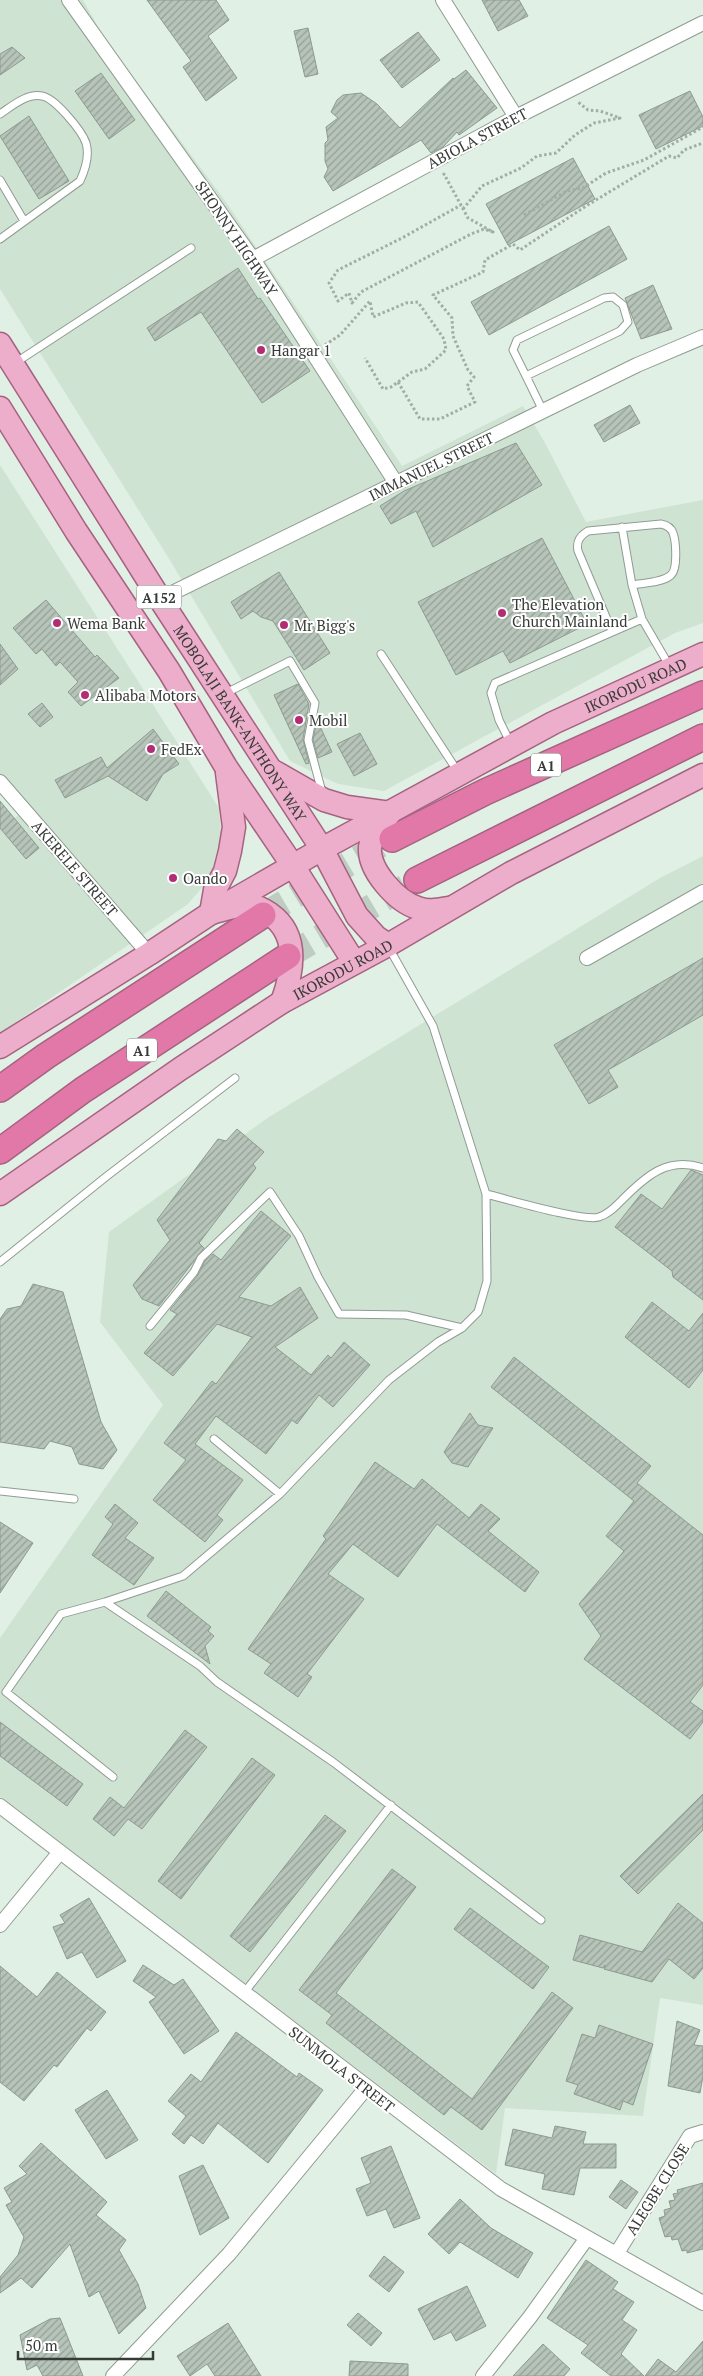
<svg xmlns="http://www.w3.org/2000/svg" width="703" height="2376" font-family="'PT Serif',serif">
	<defs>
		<pattern id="building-hatch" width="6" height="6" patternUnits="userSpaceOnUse" patternTransform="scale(1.25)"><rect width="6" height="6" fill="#b6c4b9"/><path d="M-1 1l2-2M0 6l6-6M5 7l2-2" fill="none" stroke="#95a097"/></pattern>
	</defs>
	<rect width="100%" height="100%" fill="#e1f0e4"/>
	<!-- built -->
	<path fill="#cfe3d3" d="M0,0H83L105,39L226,202L402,466L523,406L544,441L586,522L703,500V623L675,633L384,791L338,784L290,761L168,557L0,289Z
		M0,465L219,808L221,834L210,878L188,904L0,1033V829L28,808L0,775Z
		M703,856V2005L660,1998L643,2116L505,2108L496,2174L0,1797V1638L163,1405L100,1322L109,1232L269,1117L660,878Z"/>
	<!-- building -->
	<path fill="url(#building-hatch)" stroke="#8d9a90" d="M147,0H216L229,20L208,36L237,78L206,101L183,67L191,61Z
		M482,0H519L528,16L498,31Z
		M308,28L318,74L305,77L294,31Z
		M418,32L440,60L402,88L380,60Z
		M12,47L25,58L0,75V54Z
		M466,70L497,108L459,135L457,132L443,147L431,153L421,140L333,191L324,177L328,169L325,161V143L328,140L326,127L338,118L331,112L337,100L343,95L361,93L377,104L400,128L453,78L454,79Z
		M101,73L135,120L109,139L75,91Z
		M690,91L703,117V126L656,149L639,115Z
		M29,116L69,181L39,199L0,136Z
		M573,158L595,199L508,245L486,204Z
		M609,226L627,259L489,335L471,302Z
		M238,268L258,299L260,298L310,371L262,403L201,312L155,341L147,328Z
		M653,285L672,329L641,339L625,298Z
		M630,405L640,423L604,442L594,425Z
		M516,443L542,485L433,547L416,511L391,524L380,506L404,491Z
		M542,538L587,624L510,663L503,651L456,675L418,602Z
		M279,572L330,653L304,670L273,621L261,617L253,611L241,619L231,602Z
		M46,600L95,657L97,655L119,678L81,706L68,692L78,682L60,662L56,666L42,649L36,654L13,628Z
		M0,644L18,669L0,685Z
		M298,684L309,704L303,739L309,763L306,764L274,695Z
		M42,703L53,717L40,727L28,714Z
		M317,720L332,752L318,758L313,740Z
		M153,729L179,764L163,774L147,801L108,776L65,798L55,780L101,757L107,768Z
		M360,733L377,764L354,776L337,744Z
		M0,801L39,848L26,859L0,828Z
		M703,958V1015L608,1070L618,1087L589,1104L554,1045Z
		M237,1129L264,1152L253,1164L256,1168L199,1243L204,1248L159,1306L142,1299L133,1285L170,1240L157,1220L218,1139L226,1141Z
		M691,1170L703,1175V1300L673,1277L672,1271L615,1227L641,1194L662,1209Z
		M261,1211L291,1236L239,1297L271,1306L300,1287L318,1318L275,1347L311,1375L328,1355L331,1358L344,1342L370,1365L333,1407L319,1395L297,1424L292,1420L266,1454L216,1416L195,1444L243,1480L217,1515L223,1520L205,1542L153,1500L186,1460L164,1443L212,1381L216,1384L252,1337L217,1324L173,1376L144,1353L177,1314L170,1310L198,1275L205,1261L213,1254L221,1260Z
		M33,1284L63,1292L101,1422L117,1450L103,1469L79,1464L72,1447L50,1441L44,1449L0,1442V1319L7,1309L21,1306Z
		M652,1302L689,1331L703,1313V1370L689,1388L625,1337Z
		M514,1357L651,1466L637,1483L703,1535V1685L690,1702L703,1711V1722L690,1739L584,1659L601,1636L579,1604L624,1551L606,1536L634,1501L491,1387Z
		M470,1413L478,1425L493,1428L468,1467L452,1463L444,1452Z
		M375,1462L414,1489L422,1479L469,1518L481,1504L500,1519L488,1531L539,1572L525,1592L437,1524L398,1577L353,1544L328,1574L364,1599L307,1674L312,1677L298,1697L264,1673L271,1664L248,1649L326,1539L323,1536Z
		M115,1504L138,1523L125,1538L154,1558L134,1585L92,1555L113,1524L105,1517Z
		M0,1522L33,1543L0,1593Z
		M166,1591L211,1627L208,1631L214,1636L205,1646L210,1664L147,1616Z
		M0,1722L83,1784L67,1806L0,1756Z
		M185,1730L207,1747L142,1829L128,1819L114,1836L93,1819L110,1797L124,1808Z
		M252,1758L275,1775L181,1899L158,1881Z
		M703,1794V1830L638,1894L620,1876Z
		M325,1815L346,1831L250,1952L230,1936Z
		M392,1869L416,1887L336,1993L472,2099L552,1992L573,2008L482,2130L451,2107L444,2115L326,2023L332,2015L299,1990Z
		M89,1898L126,1961L97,1978L82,1952L67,1959L53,1927L65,1923L60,1915Z
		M678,1903L703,1923V1968L694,1979L669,1959L652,1982L604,1969L605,1965L603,1968L573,1960L580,1935L642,1952Z
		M470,1908L549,1967L533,1989L454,1929Z
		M143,1965L174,1985L183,1979L219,2031L184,2054L149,2002L156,1997L133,1981Z
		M0,1966L37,1997L57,1972L106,2012L91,2031L87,2028L57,2067L54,2065L24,2101L0,2082Z
		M677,2021L700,2030L694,2045L703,2046V2076L700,2093L668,2086Z
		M599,2025L653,2044L633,2105L623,2101L620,2110L574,2094L578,2085L566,2081L582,2034L595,2038Z
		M236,2032L297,2077L299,2073L323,2090L268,2163L218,2123L203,2144L191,2135L184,2144L172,2134L186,2116L168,2101L191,2074L201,2082Z
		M107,2090L138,2140L106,2159L75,2110Z
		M555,2126L586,2132L583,2144H616V2168H580L574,2195L542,2189L545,2174L505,2165L513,2129L552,2138Z
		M41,2143L107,2202L96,2215L126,2240L119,2250L138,2284L146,2308L119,2334L99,2291L89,2297L70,2244L32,2288L21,2278L0,2293V2277L18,2255L24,2237L6,2205L12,2202L4,2188L27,2174L19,2166Z
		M391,2146L420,2218L394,2228L386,2209L367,2216L356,2189L371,2183L361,2158Z
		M203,2165L229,2218L200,2235L179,2176Z
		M621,2180L638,2192L626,2209L609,2197Z
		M703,2183V2249L687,2253V2250L682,2251L678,2239L672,2240L671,2236L665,2237L659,2218L665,2216L664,2210L671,2208L669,2201L675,2200L673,2194L678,2193L677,2190Z
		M460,2199L491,2228L533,2253L518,2278L460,2242L449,2254L428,2234Z
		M384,2256L404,2272L389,2292L369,2276Z
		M586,2260L618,2282L613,2289L634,2302L622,2320L637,2330L621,2354L644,2376H611L581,2353L588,2345L547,2318Z
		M467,2286L486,2326L456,2341L451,2332L434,2340L418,2309Z
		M358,2313L382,2333L371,2346L347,2325Z
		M60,2318L83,2376H43L37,2365L27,2370L20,2335L50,2319Z
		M228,2323L261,2376H215L207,2364L190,2376L177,2356Z
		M703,2341V2376H645L658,2359L676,2372Z
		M543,2344L570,2369L564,2376H513Z
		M350,2361L408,2364V2376H349Z"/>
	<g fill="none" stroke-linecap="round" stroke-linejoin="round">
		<!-- motorway-tunnel -->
		<path stroke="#bfccc1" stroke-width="25" stroke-dasharray="25 12" stroke-linecap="butt" d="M263,915L389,840
			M288,956L413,882"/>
		<!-- service casing -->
		<g stroke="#8f9c92" stroke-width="9">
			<path id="service" d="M0,114C12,106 27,93 42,96C55,98 82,131 86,143C90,156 85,170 80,181L0,239
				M0,180L24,221
				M15,363L191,248
				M526,376L620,331L628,322L623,305L613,297L604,298L517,340L513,350C523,370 533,390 543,411
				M622,527L632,585L642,619L670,667
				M612,631L578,551C576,541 580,536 588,531L661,524C666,525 671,527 673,533C676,541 678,569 671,575C662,583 643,583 632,585
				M381,654L458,772
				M224,694L290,661L315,703L308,740L322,792
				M510,742L499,720L491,693L495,683L642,619
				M389,948L433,1026L486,1194L487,1281L478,1312L462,1328L438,1342L389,1380L280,1494L183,1576L105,1602L200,1666L217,1682L333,1762L541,1920
				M486,1194C507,1199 583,1222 599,1217C609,1214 616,1206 623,1199C646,1176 668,1156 703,1168
				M0,1262L107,1176L235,1078
				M150,1326L194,1272L201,1258L270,1192L299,1236L318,1277L339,1314L406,1315L462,1328
				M214,1439L280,1494
				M0,1491L74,1499
				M105,1602L61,1614L6,1692L113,1777
				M244,1993L391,1805"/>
		</g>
		<!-- minor casing -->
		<g stroke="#8f9c92" stroke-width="16">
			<path id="minor" d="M69,0L253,259L396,483
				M443,0L516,117
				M253,259L516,117L703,23
				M160,599L637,365L703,337
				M0,782L149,954
				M587,958L703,892
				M0,1806L501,2189L703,2303
				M0,1925L60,1852
				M617,2253L690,2136L703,2132
				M113,2376L229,2254L367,2087
				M483,2376L530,2317L587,2238"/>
		</g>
		<!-- primary casing -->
		<g stroke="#a56380" stroke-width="25">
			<g id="primary">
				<path id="s1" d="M0,344L160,599L322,849L357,916L376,937L388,945"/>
				<path d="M0,408L76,531L169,671L226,767L293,866L354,962"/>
				<path d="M275,772L324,800L347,807L390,813"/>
				<path d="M227,773L234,827L230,851L225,871L215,890L211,913C223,910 236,905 249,905C256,905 264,910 270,914C300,935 293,972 282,1002"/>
				<path d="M389,814C382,824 372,835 370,847C368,870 397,902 418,908C428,912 437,910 448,908"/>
				<path id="s2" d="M0,1047L149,954L211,913L322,849L553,723L703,654"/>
				<path id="s3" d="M0,1194L180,1069L282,1002L388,945L511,873L703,775"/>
			</g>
		</g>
		<!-- motorway casing -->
		<g stroke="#a56380" stroke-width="28">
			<path id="motorway" d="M392,839L485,792L703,694
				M417,880L703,737
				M0,1089L46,1056L263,915
				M0,1151L83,1090L288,956"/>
		</g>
		<!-- path -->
		<path stroke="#a2ada4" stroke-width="3" stroke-dasharray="2.5 2.5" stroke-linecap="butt" d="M443,175L444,174L468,218L493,232L484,229L471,234L361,292L352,303L349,293L338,301L329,283L338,270L402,238L461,205
			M463,209L482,186L521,168L537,156L556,153L575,135L594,123L620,118L600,111L588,110L578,102
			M524,215L567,191L583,188L606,173L644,160L703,127
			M325,345L340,335L370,301L373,317L406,303L418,302L444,339L446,350L425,369L412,372L391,387L383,389L365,358
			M398,382L420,419H440L475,402L467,386L474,377L468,370L453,336L452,318L433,295L483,272L485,260L513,244L520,250L586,206L669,156L677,158L684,150L703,143"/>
		<!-- service -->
		<use href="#service" stroke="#fff" stroke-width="7"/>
		<!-- minor -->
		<use href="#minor" stroke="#fff" stroke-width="14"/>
		<!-- primary -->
		<use href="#primary" stroke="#edaecb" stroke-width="22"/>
		<!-- motorway -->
		<use href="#motorway" stroke="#e178a8" stroke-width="25"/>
	</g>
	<!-- markers -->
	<g fill="#b22d74" stroke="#fff" stroke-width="2">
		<circle cx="261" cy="350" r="5"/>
		<circle cx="502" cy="613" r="5"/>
		<circle cx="57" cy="623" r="5"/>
		<circle cx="284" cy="625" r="5"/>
		<circle cx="85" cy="695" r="5"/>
		<circle cx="299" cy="720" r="5"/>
		<circle cx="151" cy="749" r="5"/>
		<circle cx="173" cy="878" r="5"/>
	</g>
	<g text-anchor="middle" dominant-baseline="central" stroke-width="4" stroke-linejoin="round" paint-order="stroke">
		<!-- shield labels -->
		<g fill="#fff" stroke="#727673" stroke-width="1">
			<rect x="136.5" y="585.5" width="45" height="23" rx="4"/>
			<rect x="531" y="753.5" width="30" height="23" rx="4"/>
			<rect x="127" y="1038.5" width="30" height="23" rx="4"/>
		</g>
		<g font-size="14" font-weight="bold" fill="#363b37">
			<text x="159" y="597">A152</text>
			<text x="546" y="765">A1</text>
			<text x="142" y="1050">A1</text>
		</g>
		<!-- street labels -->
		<g font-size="15" fill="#363b37" stroke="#fff">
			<text transform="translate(477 138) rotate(-28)">ABIOLA STREET</text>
			<text transform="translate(237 238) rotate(56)">SHONNY HIGHWAY</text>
			<text transform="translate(431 466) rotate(-26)">IMMANUEL STREET</text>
			<text stroke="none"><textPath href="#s2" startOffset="732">IKORODU ROAD</textPath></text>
			<text stroke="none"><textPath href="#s1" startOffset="449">MOBOLAJI BANK-ANTHONY WAY</textPath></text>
			<text transform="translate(75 868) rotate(49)">AKERELE STREET</text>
			<text stroke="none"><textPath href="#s3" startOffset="410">IKORODU ROAD</textPath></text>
			<text transform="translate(342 2069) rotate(38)">SUNMOLA STREET</text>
			<text transform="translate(657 2189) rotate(-58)">ALEGBE CLOSE</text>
		</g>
		<!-- poi labels -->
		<g font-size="15" fill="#363b37" stroke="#fff" text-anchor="start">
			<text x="271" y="350">Hangar 1</text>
			<text x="512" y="604">The Elevation<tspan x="512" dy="17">Church Mainland</tspan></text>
			<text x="67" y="623">Wema Bank</text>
			<text x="294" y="625">Mr Bigg's</text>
			<text x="95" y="695">Alibaba Motors</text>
			<text x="309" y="720">Mobil</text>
			<text x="161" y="749">FedEx</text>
			<text x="183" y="878">Oando</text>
		</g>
	</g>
	<!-- scale -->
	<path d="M18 2351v8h135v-8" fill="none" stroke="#363b37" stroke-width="2.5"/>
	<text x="25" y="2351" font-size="15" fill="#363b37" stroke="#ffffff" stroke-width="4" paint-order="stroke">50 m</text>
</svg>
